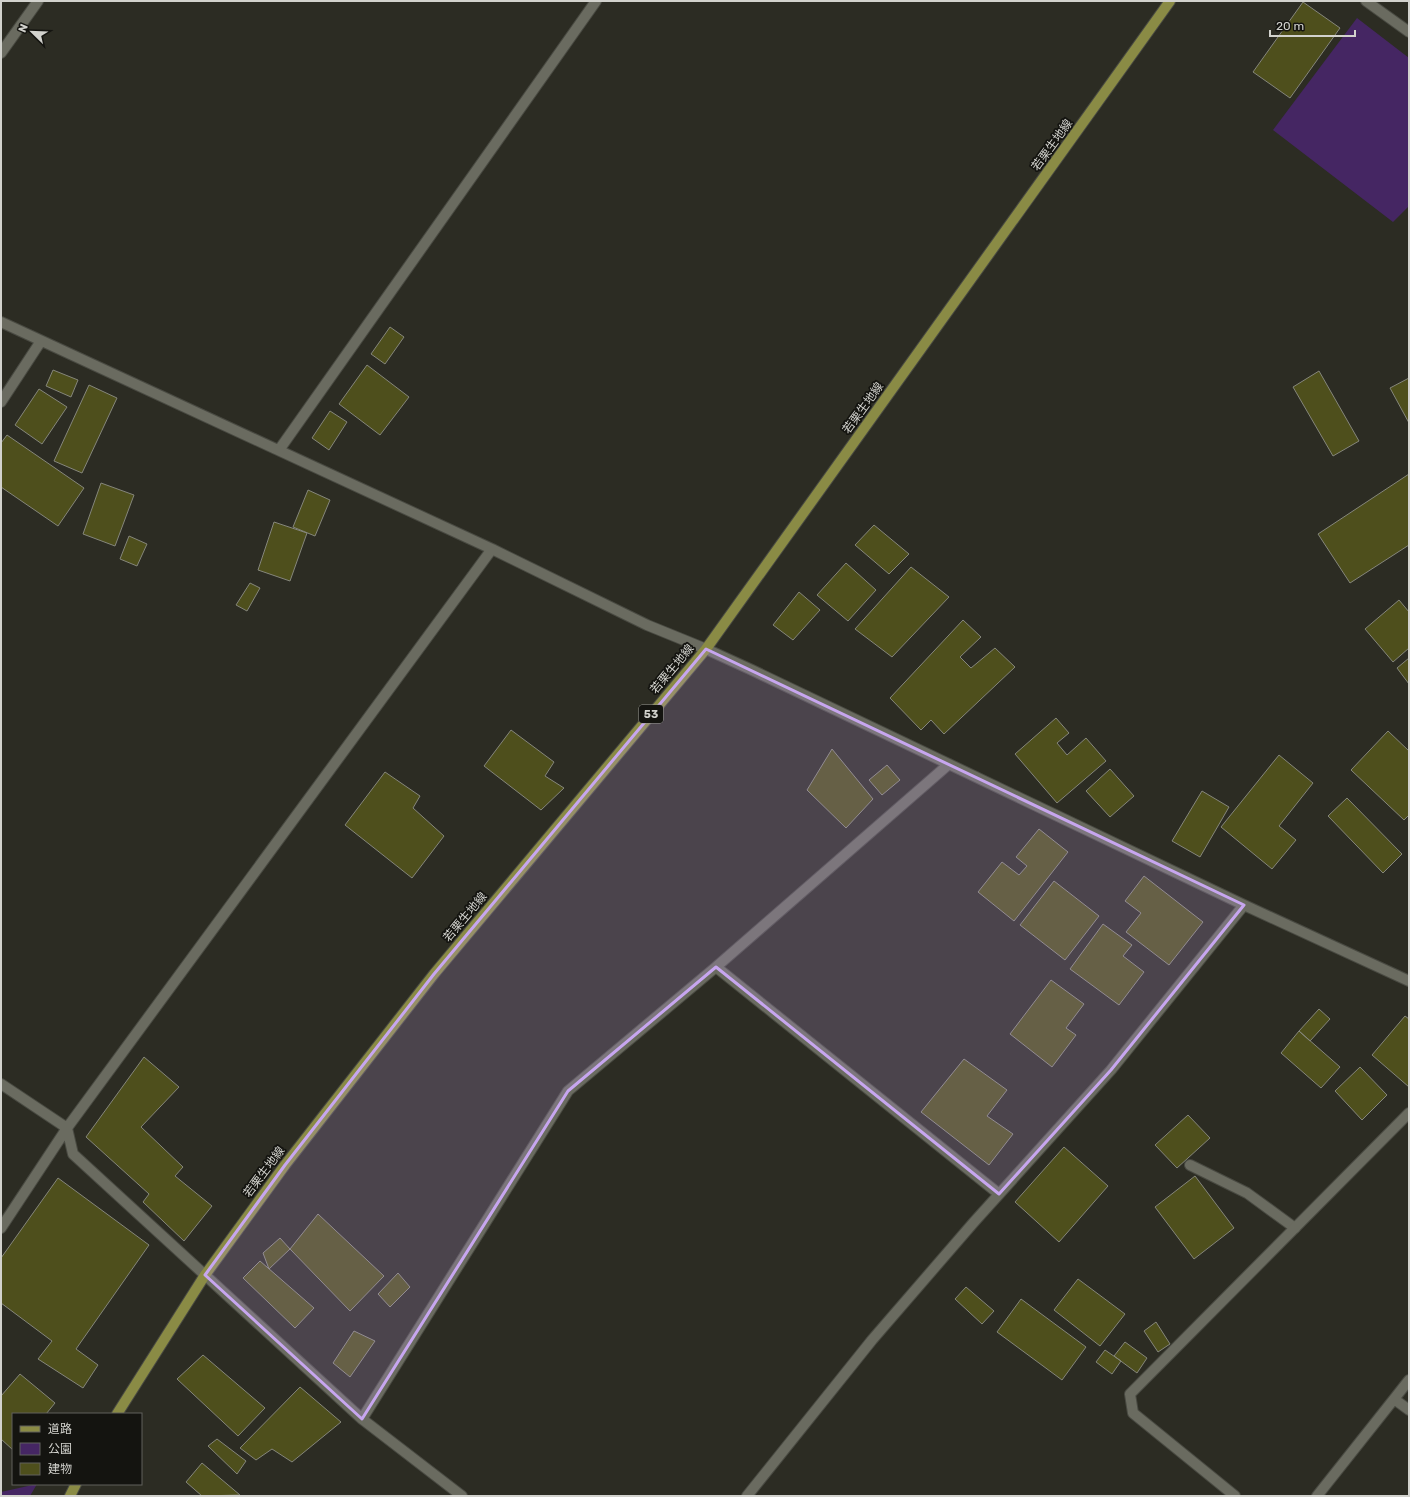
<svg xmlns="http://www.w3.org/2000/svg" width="1410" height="1497" font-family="Rubik,'Noto Sans JP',sans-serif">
	<rect width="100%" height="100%" fill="#2c2c23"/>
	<!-- green -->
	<path fill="#452663" d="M1357,18L1409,58V206L1393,222L1273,130Z
		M37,1484L30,1496H1V1492Z"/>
	<!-- building -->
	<path fill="#4e4f1c" stroke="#85867b" d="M1303,2L1340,28L1290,98L1253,72Z
		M390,327L404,337L385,364L371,354Z
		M367,365L409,397L380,435L339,404Z
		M53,370L78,380L71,397L46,386Z
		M1319,371L1359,441L1333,456L1293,387Z
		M1409,378V423L1390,388Z
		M89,385L117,398L82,473L54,461Z
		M39,389L67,407L42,444L15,425Z
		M330,411L347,422L329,450L312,438Z
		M7,435L84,488L58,526L1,487V443Z
		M1409,474V545L1350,583L1318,534Z
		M101,483L134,495L115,546L83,534Z
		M308,490L330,500L315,536L293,527Z
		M274,522L307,533L290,581L258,570Z
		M874,525L909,554L889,574L855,545Z
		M129,536L147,544L137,566L120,559Z
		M846,563L876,590L848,621L817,595Z
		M911,567L949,597L892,657L855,629Z
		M250,583L260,588L247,611L236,605Z
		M799,592L820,610L793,640L773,625Z
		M1399,600L1409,612V648L1393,662L1365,629Z
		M963,620L981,637L960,657L971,668L995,648L1015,667L944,734L931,720L921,730L890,698Z
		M1409,658V684L1397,668Z
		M1056,718L1069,733L1057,743L1067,755L1086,738L1106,761L1057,803L1015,754Z
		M511,730L554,762L545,776L564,788L541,810L484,766Z
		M1388,731L1409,751V815L1404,820L1351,770Z
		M832,749L873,799L846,828L807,790Z
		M1279,755L1313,783L1279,826L1296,840L1272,869L1221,827Z
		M887,765L900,780L882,795L869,780Z
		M1110,769L1134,796L1110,817L1086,791Z
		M385,772L420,796L413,808L444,836L412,878L345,825Z
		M1202,791L1229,807L1200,857L1172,841Z
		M1347,798L1402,854L1383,873L1328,816Z
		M1039,829L1068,852L1014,921L978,892L1002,862L1019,875L1027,866L1016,857Z
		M1144,876L1203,922L1169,965L1126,932L1141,913L1125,901Z
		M1054,881L1099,916L1065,960L1020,925Z
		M1103,924L1132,945L1123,956L1144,972L1119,1005L1070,969Z
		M1051,980L1084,1004L1066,1028L1076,1035L1052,1067L1010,1034Z
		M1319,1009L1330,1019L1310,1041L1299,1031Z
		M1405,1016L1409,1019V1087L1372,1055Z
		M1299,1031L1340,1067L1321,1088L1281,1053Z
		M144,1057L179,1087L141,1127L183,1167L175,1176L212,1206L184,1241L143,1202L149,1194L86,1137Z
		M964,1059L1007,1090L987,1116L1013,1134L989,1165L921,1112Z
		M1360,1067L1387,1095L1362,1120L1335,1091Z
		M1188,1115L1210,1138L1177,1168L1155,1145Z
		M1064,1147L1108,1186L1059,1242L1015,1202Z
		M1195,1176L1234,1228L1194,1259L1155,1207Z
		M58,1178L149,1245L76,1349L98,1365L83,1388L38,1359L52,1341L1,1303V1258Z
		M318,1214L384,1276L350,1311L290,1249Z
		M280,1238L290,1249L269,1269L263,1253Z
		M260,1261L314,1308L295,1328L243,1278Z
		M398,1273L410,1287L390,1307L378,1294Z
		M1078,1279L1125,1314L1100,1346L1054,1310Z
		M966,1287L994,1311L982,1324L955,1299Z
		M1021,1299L1086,1347L1062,1380L997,1332Z
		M1156,1322L1170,1344L1158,1352L1144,1331Z
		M354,1331L375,1341L350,1377L333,1363Z
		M1125,1342L1147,1358L1137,1373L1114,1356Z
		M1105,1350L1121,1361L1112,1374L1096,1362Z
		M203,1355L265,1408L238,1436L177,1379Z
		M20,1374L55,1403L46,1414H13V1450L1,1439V1396Z
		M300,1387L341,1422L292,1462L272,1449L256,1460L240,1448Z
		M217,1439L246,1461L237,1474L208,1446Z
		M202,1463L240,1495L202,1496L186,1482Z"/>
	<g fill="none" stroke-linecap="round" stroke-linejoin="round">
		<!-- service casing -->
		<g stroke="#494a42" stroke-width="12">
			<path id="service" d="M1190,1165L1247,1193L1295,1228"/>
		</g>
		<!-- minor casing -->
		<g stroke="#494a42" stroke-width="12">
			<path id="minor" d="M1366,1L1409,32
				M1,53L38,1
				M1,322L492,549L647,625L706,649L752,670L1244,905L1409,981
				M1,402L41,341
				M279,450L596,1
				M716,967L949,764
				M1,1084L67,1128L73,1154L362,1419L462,1496
				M1,1228L67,1128L492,549
				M1409,1380L1394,1399L1409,1410
				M362,1419L568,1091L716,967L999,1194
				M747,1496L872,1340L974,1222L1111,1070L1244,905
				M1235,1496L1133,1413L1130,1394L1409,1113
				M1317,1496L1394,1399"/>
		</g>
		<!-- primary casing -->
		<g stroke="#494a42" stroke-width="12">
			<path id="primary" d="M117,1414L205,1275L285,1165L434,974L706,649L1170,1
				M70,1496L76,1484"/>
		</g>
		<!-- service -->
		<use href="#service" stroke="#6a6b60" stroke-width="10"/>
		<!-- minor -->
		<use href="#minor" stroke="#6a6b60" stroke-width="10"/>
		<!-- primary -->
		<use href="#primary" stroke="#8a8b45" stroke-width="10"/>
	</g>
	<!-- marked area -->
	<path fill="#c7a6ef" fill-opacity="0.2" stroke="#c7a6ef" stroke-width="3" stroke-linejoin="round" d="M706,649L1244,905L1111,1070L999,1194L716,967L568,1091L362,1419L205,1275L285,1165L434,974Z"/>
	<g text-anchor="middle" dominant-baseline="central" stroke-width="3.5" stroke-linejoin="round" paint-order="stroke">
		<!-- shield labels -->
		<rect fill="#141410" stroke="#999994" stroke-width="1" x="639" y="705" width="24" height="18" rx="3"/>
		<g font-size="11" font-weight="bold" fill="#d2d2cd">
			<text x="651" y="714">53</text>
		</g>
		<!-- street labels -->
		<g font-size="12" fill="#d2d2cd" stroke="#141410">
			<text transform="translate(1052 145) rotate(-54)">若栗生地線</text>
			<text transform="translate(863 408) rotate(-54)">若栗生地線</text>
			<text transform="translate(672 669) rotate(-50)">若栗生地線</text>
			<text transform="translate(465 917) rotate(-50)">若栗生地線</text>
			<text transform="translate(264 1172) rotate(-53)">若栗生地線</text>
		</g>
	</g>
	<!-- border -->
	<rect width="1410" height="1497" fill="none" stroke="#d2d2cd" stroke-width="4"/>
	<!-- legend -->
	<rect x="12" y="1413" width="130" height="72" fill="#141410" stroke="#60605c"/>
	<rect x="20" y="1426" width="20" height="6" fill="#8a8b45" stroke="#60605c"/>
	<text x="48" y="1433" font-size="12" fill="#d2d2cd">道路</text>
	<rect x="20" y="1443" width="20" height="12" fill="#452663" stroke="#60605c"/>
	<text x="48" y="1453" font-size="12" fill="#d2d2cd">公園</text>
	<rect x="20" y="1463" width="20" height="12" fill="#4e4f1c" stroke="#60605c"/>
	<text x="48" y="1473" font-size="12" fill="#d2d2cd">建物</text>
	<!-- north arrow -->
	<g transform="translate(32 32) rotate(293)" stroke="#141410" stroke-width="3" paint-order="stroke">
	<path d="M0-3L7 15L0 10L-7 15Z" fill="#d2d2cd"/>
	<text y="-6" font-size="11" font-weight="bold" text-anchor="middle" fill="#d2d2cd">N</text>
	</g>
	<!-- scale -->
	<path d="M1270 30v6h85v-6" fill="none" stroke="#d2d2cd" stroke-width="2"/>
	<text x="1276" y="30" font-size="12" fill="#d2d2cd" stroke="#141410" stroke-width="3" paint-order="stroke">20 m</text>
</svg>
